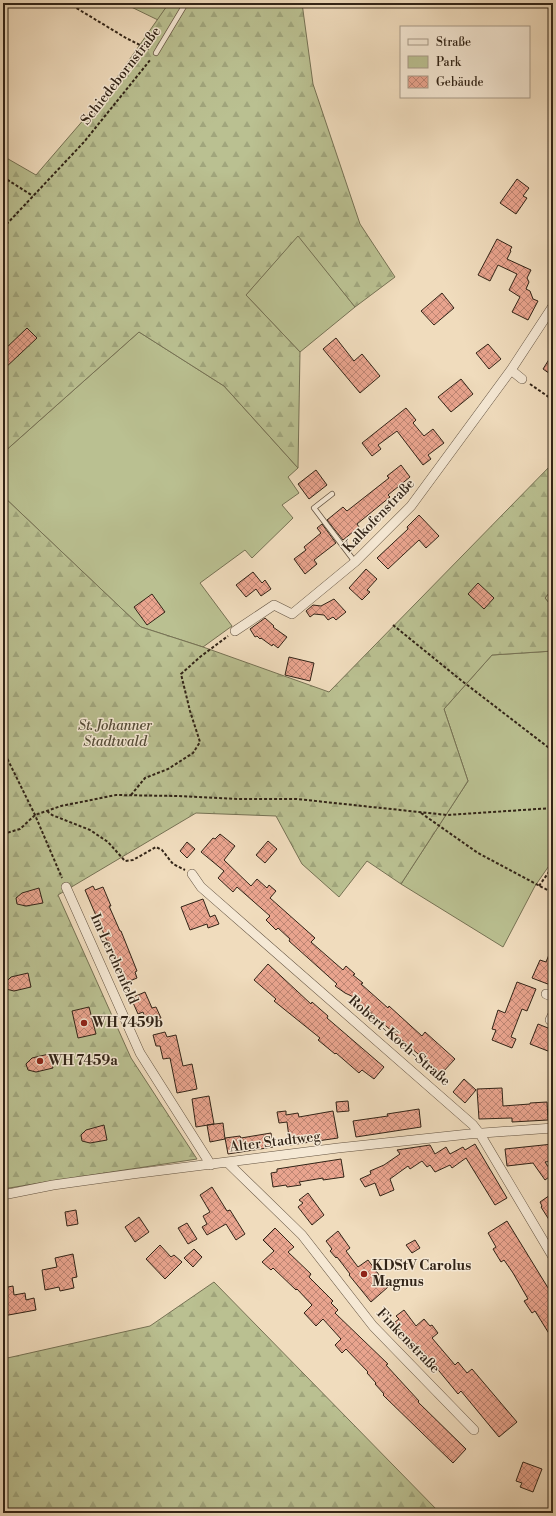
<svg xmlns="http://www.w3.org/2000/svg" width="556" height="1516" font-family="'Libre Bodoni',serif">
	<defs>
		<pattern id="forest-firs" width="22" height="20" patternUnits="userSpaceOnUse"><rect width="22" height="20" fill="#bac091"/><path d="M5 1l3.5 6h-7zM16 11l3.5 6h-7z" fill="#a0a57c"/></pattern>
		<pattern id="building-cross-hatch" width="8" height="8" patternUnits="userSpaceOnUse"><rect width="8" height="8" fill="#e9a48e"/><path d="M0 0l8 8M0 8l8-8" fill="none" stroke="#bd8573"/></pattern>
	</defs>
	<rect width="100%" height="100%" fill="#f0dcbd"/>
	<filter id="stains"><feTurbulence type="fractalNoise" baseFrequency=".005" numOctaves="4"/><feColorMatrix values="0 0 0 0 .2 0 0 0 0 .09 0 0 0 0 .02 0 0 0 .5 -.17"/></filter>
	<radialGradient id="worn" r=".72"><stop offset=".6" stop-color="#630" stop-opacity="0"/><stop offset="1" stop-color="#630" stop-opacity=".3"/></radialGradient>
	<!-- green -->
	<path fill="#bac091" stroke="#767254" d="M123,3H169L158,20Z
		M298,235L355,307L300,352L246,295Z
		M139,332L224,386L298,468L288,477L299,493L282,505L293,518L252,558L245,550L200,583L232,626L203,647L141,627L3,496V453Z
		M553,588V608L545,598Z
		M553,651V860L535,886L503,947L401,884L468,781L444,709L492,655Z"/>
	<!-- forest -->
	<path fill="url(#forest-firs)" stroke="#767254" d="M169,3H302L313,84L360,224L395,277L355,307L298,236L246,295L300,352L298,468L224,386L139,332L3,453V156L36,175L104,96Z
		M553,463V588L545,598L553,608V651L492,655L444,709L468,781L401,884L367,861L339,897L302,864L276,816L196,813L58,895L131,1058L197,1159L52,1181L3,1189V496L141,627L203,647L329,692Z
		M214,1282L439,1512L450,1513H3V1359L150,1326Z"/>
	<!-- building -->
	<path fill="url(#building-cross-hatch)" stroke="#322417" d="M517,179L529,188L523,196L527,198L516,214L500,203Z
		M497,239L512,247L510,250L511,251L507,259L531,270L527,278L529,282L526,289L530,291L533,299L538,301L528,320L512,312L520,297L509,290L517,274L498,265L490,281L478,275Z
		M442,293L454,308L434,325L421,311Z
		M27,328L37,338L3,370V351Z
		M336,338L354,361L362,354L380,376L360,393L323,349Z
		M488,344L501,359L489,369L476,353Z
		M553,353V376L543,369Z
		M461,379L473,394L451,412L438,397Z
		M406,408L416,420L413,423L424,436L433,429L444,443L428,455L431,459L423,465L397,431L378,445L381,449L372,456L362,443Z
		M401,465L410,477L388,495L390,497L357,524L359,527L343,540L327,520L343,507L347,511L389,478L387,476Z
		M316,470L327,485L309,499L298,484Z
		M419,515L439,536L426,548L419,540L388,569L377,558L408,529L407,527Z
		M322,524L336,543L314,560L317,564L305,574L294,559L306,550L304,547L321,533L317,528Z
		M366,569L377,579L367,590L370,592L362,600L349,588Z
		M253,572L262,583L265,580L271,589L261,596L256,589L246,597L236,585Z
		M478,583L494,598L484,609L468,594Z
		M152,594L165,612L147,625L134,607Z
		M334,599L346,612L336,620L333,617L328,620L324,615L314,614L310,617L306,611L313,605L321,606Z
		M265,618L274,626L273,627L287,637L278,648L273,644L272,646L261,638L260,639L257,636L255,637L250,629Z
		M289,657L314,663L310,681L285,675Z
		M220,834L235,846L224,860L251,886L257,879L267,888L269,885L276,891L270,898L315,938L311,942L343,970L346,966L355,974L353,975L363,983L361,984L388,1008L389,1006L422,1036L425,1032L455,1059L441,1074L370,1012L369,1013L358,1003L360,1000L345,993L335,986L337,984L289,941L290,939L278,928L276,930L266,920L270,916L237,887L233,892L218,878L224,871L201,852L213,838L215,839Z
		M268,841L277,849L265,863L256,855Z
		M187,842L195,849L187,858L180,851Z
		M93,886L95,890L103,887L111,906H109L120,931H121L137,971L135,972L137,978L125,983L85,890Z
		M39,888L43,903L26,906L17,904L16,898L22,893Z
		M203,899L210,917L215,915L219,924L208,928L207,924L190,930L181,907Z
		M553,945V986L532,978L540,960L546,962Z
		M268,964L311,1004L312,1002L328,1016L327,1018L384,1067L374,1079L362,1070L359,1073L336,1053L335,1054L318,1040L320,1038L274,1001L276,999L254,980Z
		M28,973L31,987L14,991L6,989L5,983L11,977Z
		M517,982L536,989L527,1011L522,1009L515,1027L511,1037L516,1039L512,1048L492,1040L496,1030L492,1029L498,1010L505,1013Z
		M145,992L152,1008L156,1007L161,1018L148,1024L143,1012L138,1014L131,998Z
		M89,1007L96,1034L78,1038L72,1011Z
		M538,1024L553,1030V1053L530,1044Z
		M165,1032L167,1037L176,1035L183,1066L192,1064L197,1089L177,1093L170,1058L163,1059L160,1046H156L153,1035Z
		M49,1054L53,1068L36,1072L28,1070L26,1064L32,1058Z
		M464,1079L476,1090L465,1103L453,1092Z
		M502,1088L503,1106L530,1104V1103L547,1102L548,1120L512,1122V1118L479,1119L477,1089Z
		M209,1096L214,1124L196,1127L192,1099Z
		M348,1101L349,1111L337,1112L336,1102Z
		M419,1109L421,1127L356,1137L353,1121L388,1116L387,1114Z
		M286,1111V1115L298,1113L299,1117L333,1111L338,1138L290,1145L287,1122L279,1123L277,1112Z
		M223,1123L225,1139L210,1142L207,1125Z
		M104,1125L107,1140L90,1143L82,1141L81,1135L86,1130Z
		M271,1133L273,1147L228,1154L225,1138L240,1136L241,1138Z
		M475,1144L507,1198L495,1205L466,1158L452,1168L450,1165L435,1172L430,1165L427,1167L422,1161L410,1169L408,1166L390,1179L394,1190L380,1196L375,1183L365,1187L360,1179L371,1174L370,1171L384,1165L400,1154L397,1150L430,1145L435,1154L446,1147L450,1154L463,1147L465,1150Z
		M553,1144V1161L545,1162L553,1174L545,1180L533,1163L507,1166L505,1149Z
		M341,1159L344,1177L323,1180V1178L299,1182L301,1185L287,1187L286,1185L273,1187L271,1173L277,1172V1169Z
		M212,1187L227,1211L230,1210L245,1234L236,1240L226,1224L207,1235L202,1227L207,1224L203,1216L210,1212L200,1195Z
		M308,1193L324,1215L312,1225L298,1207L303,1203L299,1200Z
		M553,1193V1226L541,1207L542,1206L540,1202Z
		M76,1210L78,1224L67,1226L65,1212Z
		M139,1217L149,1232L135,1242L125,1227Z
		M507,1221L553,1296V1340L535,1311L532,1313L524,1301L528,1299L513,1273L504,1260L501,1262L493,1249L496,1247L488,1233Z
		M187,1223L197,1239L188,1244L178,1228Z
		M275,1228L294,1247L288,1252L311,1274L309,1277L333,1301L331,1303L338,1310L335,1313L388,1364L386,1365L419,1401L418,1402L466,1449L453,1463L386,1398L383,1395L384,1394L375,1384L376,1383L367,1373L368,1372L346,1349L342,1353L335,1345L341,1339L323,1319L316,1326L304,1313L312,1305L297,1289L296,1290L273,1268L271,1270L262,1262L274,1251L263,1240Z
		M338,1231L350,1248L346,1251L358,1267L368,1260L388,1287L371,1302L349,1275L350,1274L337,1257L336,1258L330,1251L332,1249L326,1241Z
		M415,1240L420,1248L412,1253L406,1245Z
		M160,1245L171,1257L174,1255L182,1262L165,1279L146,1259Z
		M194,1249L202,1257L193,1267L184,1258Z
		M73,1254L77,1277L72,1278L74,1288L60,1291L59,1287L45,1290L42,1270L57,1267L55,1258Z
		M13,1286L14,1295L25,1293L26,1300L34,1298L36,1310L3,1316V1288Z
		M404,1310L416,1326L424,1319L430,1326L432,1325L438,1333L432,1338L455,1365L458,1362L467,1373L472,1369L517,1422L499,1437L461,1391L458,1394L430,1360L427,1362L412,1344L410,1345L400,1332L397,1335L390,1326L399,1319L396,1316Z
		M523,1462L542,1469L533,1492L520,1487L522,1483L516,1481Z"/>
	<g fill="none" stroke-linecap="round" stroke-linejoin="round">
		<!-- lane casing -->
		<g stroke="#625240" stroke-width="6">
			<path id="lane" d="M156,53L186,3
				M332,494L314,508L355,562"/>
		</g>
		<!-- street casing -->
		<g stroke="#625240" stroke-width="10">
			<path id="street" d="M511,370L522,379
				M235,631L274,605L292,614L355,562L411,506L511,370L553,306
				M192,874L201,887L473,1125L480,1134L553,1257
				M66,887L140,1053L211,1165
				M546,994L553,997
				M550,1020L553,1014
				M228,1163L302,1235L373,1326L474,1430
				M3,1195L53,1185L132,1174L338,1148L469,1134L553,1128"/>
		</g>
		<!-- path -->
		<path stroke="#322417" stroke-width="2" stroke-dasharray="3 2" stroke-linecap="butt" d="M68,3L126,38L150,50
			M3,177L33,196
			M3,228L84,142L151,59
			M3,369L4,370
			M530,384L553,400
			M393,625L462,681L553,751
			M3,750L35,815L62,878
			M131,795L145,778L168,769L193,753L200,742L190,711L181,674L200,657L228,636
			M47,811L52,815L90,830L108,842L125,861L133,860L156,847L162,850L173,864L185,870
			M421,813L478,853L553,893
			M3,834L20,829L35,815L61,806L116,795L177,796L237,799H297L447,815L553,808
			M539,886L553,866"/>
		<!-- lane -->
		<use href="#lane" stroke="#f5e8d4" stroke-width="4.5"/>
		<!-- street -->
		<use href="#street" stroke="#f5e8d4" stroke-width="9"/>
	</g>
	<!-- markers -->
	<g fill="#8f2418" stroke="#f5e8d4" stroke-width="1.5">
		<circle cx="84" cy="1023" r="4"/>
		<circle cx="40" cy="1061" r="4"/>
		<circle cx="364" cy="1274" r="4"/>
	</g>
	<g text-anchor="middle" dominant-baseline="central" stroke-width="3" stroke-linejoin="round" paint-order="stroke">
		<!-- street labels -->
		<g font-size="14" fill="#322417" stroke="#f5e8d4">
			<text transform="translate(121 76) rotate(-52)">Schiedebornstraße</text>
			<text transform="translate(379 516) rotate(-46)">Kalkofenstraße</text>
			<text transform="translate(114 959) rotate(66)">Im Lerchenfeld</text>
			<text transform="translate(399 1041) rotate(41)">Robert-Koch-Straße</text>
			<text transform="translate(275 1142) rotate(-7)">Alter Stadtweg</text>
			<text transform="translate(408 1341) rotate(46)">Finkenstraße</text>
		</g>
		<!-- park labels -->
		<g font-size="14" font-style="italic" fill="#544b36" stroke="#f5e8d4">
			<text x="115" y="726">St. Johanner<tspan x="115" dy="16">Stadtwald</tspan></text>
		</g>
		<!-- poi labels -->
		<g font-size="14" font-weight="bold" fill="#322417" stroke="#f5e8d4" text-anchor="start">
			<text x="92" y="1023">WH 7459b</text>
			<text x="48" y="1061">WH 7459a</text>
			<text x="372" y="1266">KDStV Carolus<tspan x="372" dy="16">Magnus</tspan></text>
		</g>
	</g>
	<!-- margin -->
	<rect width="556" height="1516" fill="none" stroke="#f0dcbd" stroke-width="16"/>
	<rect x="4" y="4" width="548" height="1508" fill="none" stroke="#322417" stroke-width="2"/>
	<rect x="8" y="8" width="540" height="1500" fill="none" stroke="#322417"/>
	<!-- legend -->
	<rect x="400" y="26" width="130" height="72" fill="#f5e8d4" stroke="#a79a88"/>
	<rect x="408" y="39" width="20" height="6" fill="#f5e8d4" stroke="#a79a88"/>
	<text x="436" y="46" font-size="12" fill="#322417">Straße</text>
	<rect x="408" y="56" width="20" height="12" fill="#bac091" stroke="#a79a88"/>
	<text x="436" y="66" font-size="12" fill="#322417">Park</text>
	<rect x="408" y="76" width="20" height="12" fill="url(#building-cross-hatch)" stroke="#a79a88"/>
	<text x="436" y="86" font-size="12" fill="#322417">Gebäude</text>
	<rect width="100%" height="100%" filter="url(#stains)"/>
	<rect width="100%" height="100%" fill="url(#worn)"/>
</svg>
